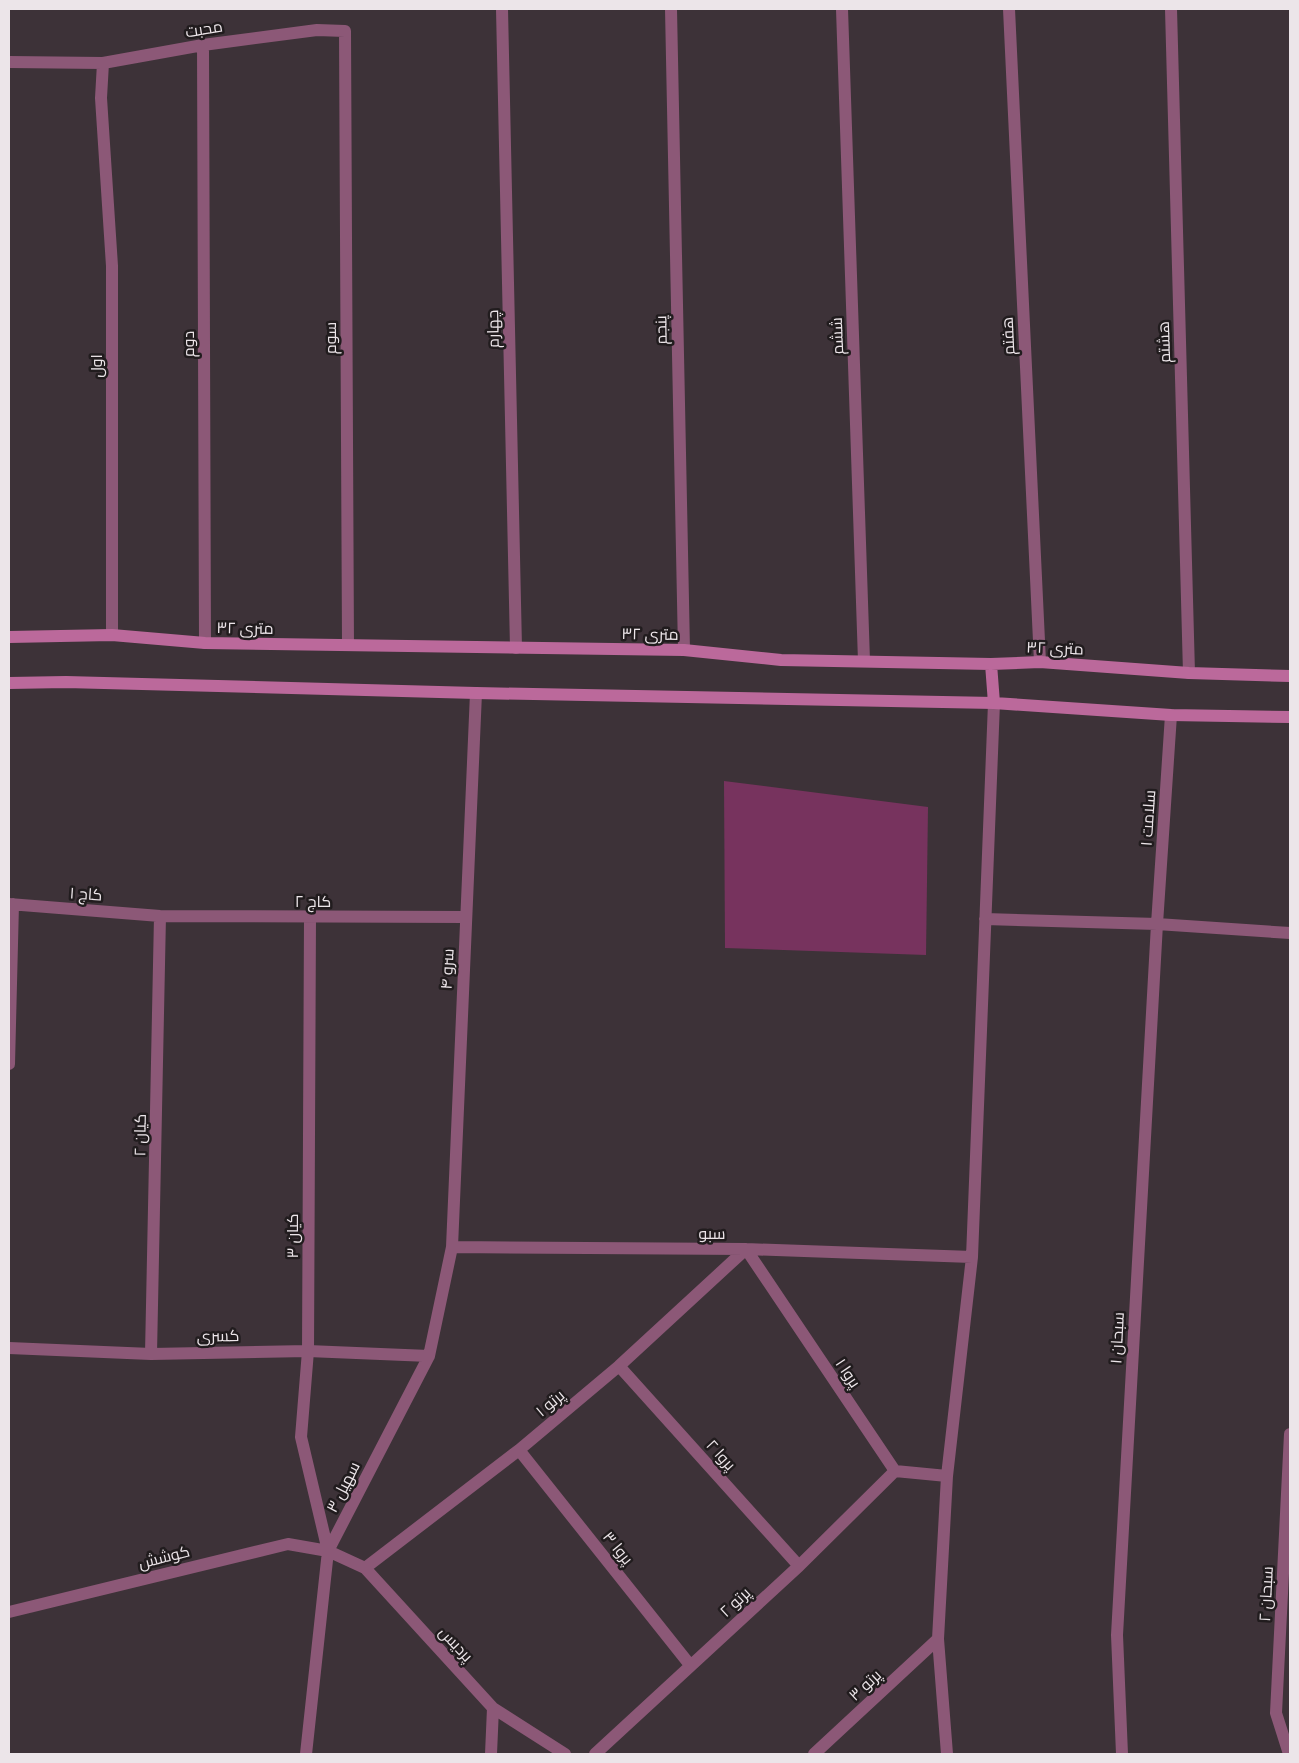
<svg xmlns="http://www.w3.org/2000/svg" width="1299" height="1763" font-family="Raleway,Cairo,sans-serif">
	<rect width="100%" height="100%" fill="#3d3238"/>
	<!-- pitch -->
	<path fill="#77335e" d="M724,781L928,807L926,955L725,948Z"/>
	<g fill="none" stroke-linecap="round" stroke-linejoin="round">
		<!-- street -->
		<path stroke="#8c5877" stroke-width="12" d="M502,9L516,648
			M671,9L684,650
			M842,9L864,661
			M1009,9L1040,662
			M1171,9L1189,673
			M203,45L205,643
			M9,62L103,63
			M112,635V266L101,98L103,63L203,45L317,30L345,31L348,645
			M9,904L160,916L466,917
			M310,918L308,1351L301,1437L328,1551
			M985,919L1157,924L1290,933
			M9,1064L13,904
			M452,1247L746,1249L972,1257
			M9,1348L151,1354L308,1351L429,1356
			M151,1354L160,916
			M619,1366L799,1566
			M519,1450L690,1665
			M365,1568L519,1450L619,1366L746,1249L895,1471L947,1476
			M9,1612L288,1544L328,1551L365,1568L493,1708L565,1754
			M306,1754L328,1551L429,1356L452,1247L476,693
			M491,1754L493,1708
			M595,1754L799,1566L895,1471
			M814,1754L938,1639
			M947,1754L938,1639L947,1476L972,1257L994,703
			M1122,1754L1117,1635L1157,924L1171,715
			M1289,1754L1276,1713L1290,1434"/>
		<!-- secondary -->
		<path stroke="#bb699b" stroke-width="12" d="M9,637L112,635L205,643L684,650L781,660L991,664L1040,662L1189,673L1290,676
			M991,664L994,703
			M9,683L66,682L476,693L994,703L1171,715L1290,717"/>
	</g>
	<g text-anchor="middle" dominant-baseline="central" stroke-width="5" stroke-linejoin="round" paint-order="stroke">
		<!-- street labels -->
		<g font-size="16" fill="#ece5e9" stroke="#211c1e">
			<text transform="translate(204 29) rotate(-9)">محبت</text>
			<text transform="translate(493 329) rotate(-91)">چهارم</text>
			<text transform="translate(661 330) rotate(-91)">پنجم</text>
			<text transform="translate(837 336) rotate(-92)">ششم</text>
			<text transform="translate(1008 336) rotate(-93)">هفتم</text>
			<text transform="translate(330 338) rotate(-90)">سوم</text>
			<text transform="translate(1164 342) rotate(-92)">هشتم</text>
			<text transform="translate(188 344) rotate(-90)">دوم</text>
			<text transform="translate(96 366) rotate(-90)">اول</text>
			<text transform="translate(245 628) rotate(1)">۳۲ متری</text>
			<text transform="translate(650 634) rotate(1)">۳۲ متری</text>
			<text transform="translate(1055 648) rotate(2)">۳۲ متری</text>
			<text transform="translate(1148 818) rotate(-86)">سلامت ۱</text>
			<text transform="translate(86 894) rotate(4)">کاج ۱</text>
			<text x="313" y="901">کاج ۲</text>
			<text transform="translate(447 969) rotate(-87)">سرو ۴</text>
			<text transform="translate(140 1135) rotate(-89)">کیان ۲</text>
			<text x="712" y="1233">سبو</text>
			<text transform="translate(292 1236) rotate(-90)">کیان ۳</text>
			<text transform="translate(218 1336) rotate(-1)">کسری</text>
			<text transform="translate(1117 1338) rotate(-87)">سبحان ۱</text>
			<text transform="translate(848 1373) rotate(56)">پروا ۱</text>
			<text transform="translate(550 1403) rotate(-40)">پرتو ۱</text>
			<text transform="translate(721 1455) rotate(48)">پروا ۲</text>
			<text transform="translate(343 1487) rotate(-63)">سهیل ۳</text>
			<text transform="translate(618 1548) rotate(51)">پروا ۳</text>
			<text transform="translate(164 1557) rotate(-14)">کوشش</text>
			<text transform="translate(1266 1594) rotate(-87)">سبحان ۲</text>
			<text transform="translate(735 1602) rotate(-43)">پرتو ۲</text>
			<text transform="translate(456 1644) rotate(47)">پردیس</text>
			<text transform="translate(865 1685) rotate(-43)">پرتو ۳</text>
		</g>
	</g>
	<!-- border -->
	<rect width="1299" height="1763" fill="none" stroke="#ece5e9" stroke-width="20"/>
</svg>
